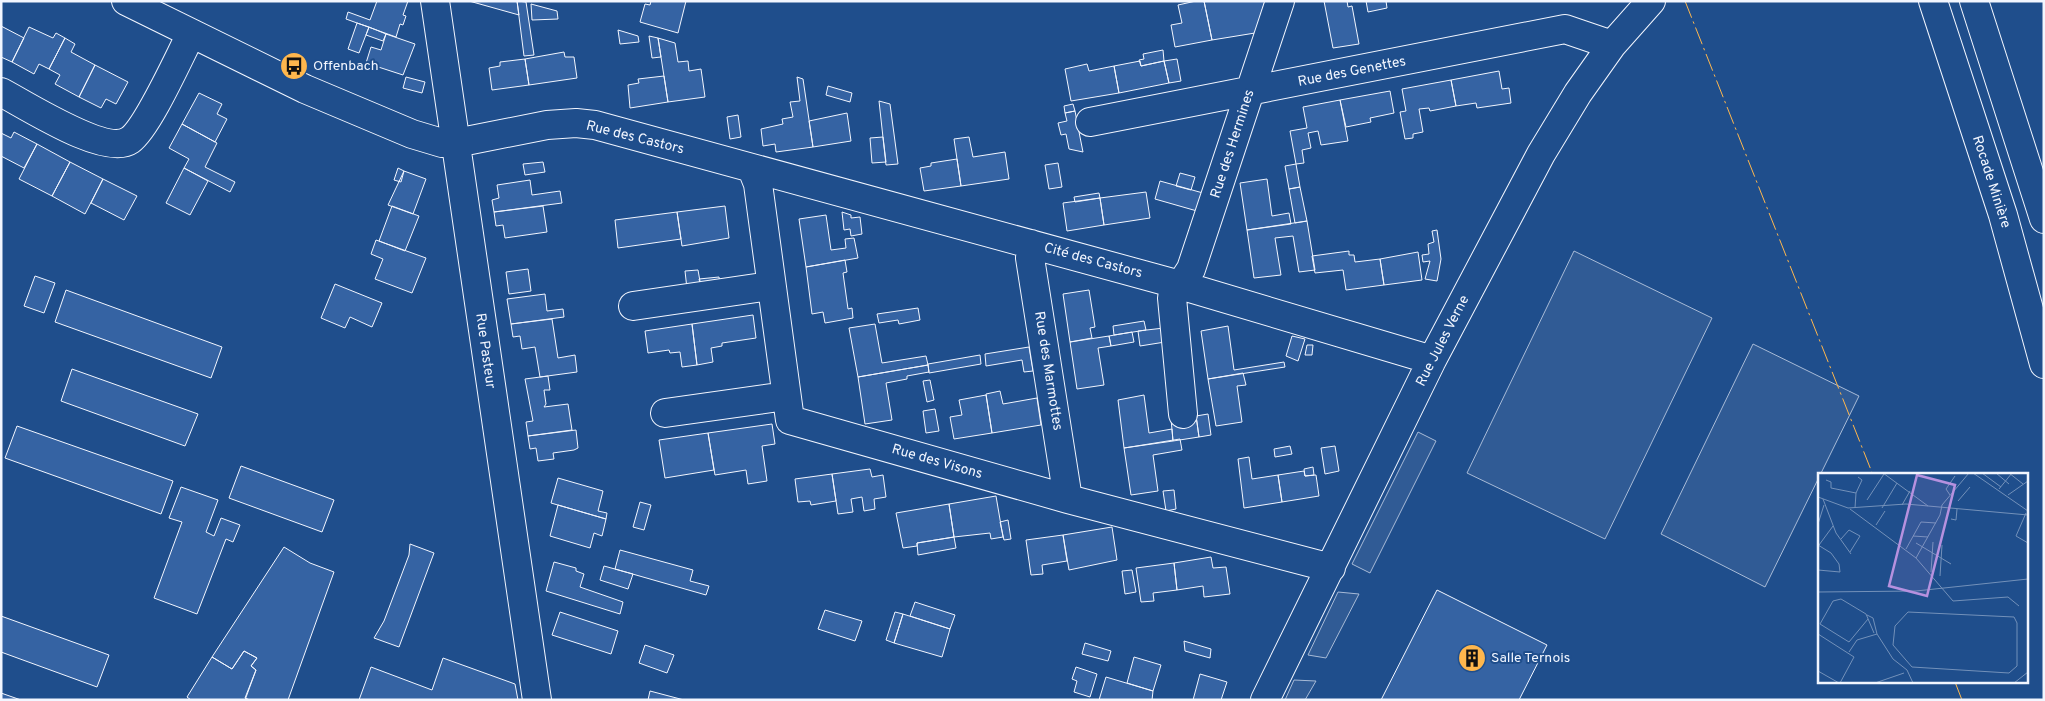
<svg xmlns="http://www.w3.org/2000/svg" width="2045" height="701" font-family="Overpass,sans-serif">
	<rect width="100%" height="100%" fill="#1f4e8c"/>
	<!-- built -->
	<path fill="#305b95" stroke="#a8bbd7" d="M1574,251L1712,318L1605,539L1467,473Z
		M1753,344L1859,396L1765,587L1661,534Z
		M1418,432L1436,441L1370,573L1352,564Z
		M1338,592L1359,594L1326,658L1308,655Z
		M1294,680L1316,681L1305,700H1285Z"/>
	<!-- building -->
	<path fill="#3563a3" stroke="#f2f6ff" d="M377,1H408L403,15L406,16L403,25L400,24L396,37L346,19L348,12L370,20Z
		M469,1H517L519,15Z
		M517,1L526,2L534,55L524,56Z
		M651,1H686L678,33L640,22L645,4L650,5Z
		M1196,1H1204L1212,40L1175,47L1171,25L1182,23L1178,5Z
		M1204,1H1265L1255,33L1212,40Z
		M1324,1H1347L1348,7L1352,6L1359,44L1333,48Z
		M1366,1H1386L1387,8L1368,12Z
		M531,4L557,11L558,19L532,20Z
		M357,23L369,27L359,53L348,49Z
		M1,26L24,38L12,62L1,57Z
		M29,27L53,38L56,33L65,38L49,69L39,64L34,74L12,62Z
		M369,27L386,34L383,41L366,35Z
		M618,30L638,36L639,42L620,44Z
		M386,34L415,44L403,75L366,63L371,47L381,50Z
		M649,36L658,38L661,57L652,58Z
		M65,38L75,44L71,52L95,65L79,97L55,84L60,75L49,69Z
		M658,38L675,43L678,62L688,61L689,71L701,69L705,97L668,102Z
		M1163,50L1164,61L1141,66L1139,60L1144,59L1143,54Z
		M564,52L565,57H574L577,78L529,85L525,59Z
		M525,59L529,85L492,90L489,68L500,66V62Z
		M1177,59L1181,81L1169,83L1164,61Z
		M1140,61L1141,66L1164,61L1169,83L1119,93L1114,66Z
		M1087,64L1089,71L1114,66L1119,93L1071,101L1065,69Z
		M95,65L128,82L116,104L106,99L101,108L79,97Z
		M1499,71L1502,89L1509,88L1511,103L1477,108L1476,103L1456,106L1451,80Z
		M664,76L668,102L630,108L628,85L639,83L638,79Z
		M406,77L425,82L422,93L403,88Z
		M797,77L803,79L813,147L776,152L775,144L763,146L761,129L783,124L782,119L793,117L790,102L800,101Z
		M1451,80L1456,106L1430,111L1429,108L1419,109L1423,132L1413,134V138L1405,139L1400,112L1406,111L1402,89Z
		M828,86L852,93L850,102L826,95Z
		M1390,91L1394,113L1370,118L1371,122L1346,127L1340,100Z
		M199,93L222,104L217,114L227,119L215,142L182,124Z
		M1340,100L1348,141L1321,145L1318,131L1308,133L1311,148L1302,150L1304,163L1296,164L1290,131L1307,128L1303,107Z
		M879,101L890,104L898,164L886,165Z
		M1073,104L1075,111L1065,113L1064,106Z
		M1075,111L1080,137L1083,152L1069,149L1066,134L1061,135L1058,123L1067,121L1065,113Z
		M847,113L851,141L813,147L809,121Z
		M738,115L741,137L730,139L727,117Z
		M182,124L217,143L205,167L235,182L230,192L184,168L189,159L169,148Z
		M14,132L37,144L24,168L1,156V133L11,138Z
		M883,137L886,162L872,163L870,138Z
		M969,137L973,157L1005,152L1009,179L961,186L954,139Z
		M37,144L70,162L52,196L19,179Z
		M957,159L961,186L924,191L920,168L931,166V163Z
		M70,162L103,179L85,214L52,196Z
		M543,162L545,172L525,175L523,164Z
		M1058,163L1062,187L1049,189L1045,165Z
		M1296,164L1300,187L1289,189L1285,166Z
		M184,168L208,181L190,215L166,203Z
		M398,168L404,171L401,182L394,180Z
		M404,171L426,179L413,214L388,205Z
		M1180,173L1195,177L1191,190L1176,186Z
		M103,179L137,196L124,220L91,203Z
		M1267,179L1272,216L1289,213L1291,224L1247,230L1240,183Z
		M530,180L532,195L560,191L562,203L494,212L492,200L499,198L497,185Z
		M1160,181L1203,193L1197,211L1155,199Z
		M1300,187L1307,221L1295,223L1289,189Z
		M1146,192L1150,218L1104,225L1100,198Z
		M1099,193L1100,198L1075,202L1074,197Z
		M1100,198L1104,225L1067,231L1063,203Z
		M392,206L419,216L405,251L379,241Z
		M543,206L547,232L505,238L503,225L496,226L494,212Z
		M725,206L729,238L682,246L677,212Z
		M677,212L681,239L618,248L615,220Z
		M842,212L851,215V218L860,217L862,234L851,236L850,229L844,230Z
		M826,215L831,250L846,248L845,239L854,238L858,258L806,267L799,219Z
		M1307,221L1315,270L1299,272L1293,236L1275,238L1281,275L1254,278L1247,230Z
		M1437,230L1441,259L1437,281L1425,279L1430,261L1423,262L1422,255L1429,254L1428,244L1434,242L1432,231Z
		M376,240L426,258L412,293L375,279L383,259L371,254Z
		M1349,251V255H1354L1355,262L1380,259L1384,285L1346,290L1343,270L1315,273L1312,256Z
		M1418,252L1422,280L1384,285L1380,259Z
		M845,260L847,272L843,273L848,309L852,308L853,318L825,323L823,312L812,314L806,267Z
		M528,269L531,291L509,294L506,272Z
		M698,270L701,287L687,289L685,271Z
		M35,276L55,283L44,313L24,306Z
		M719,277L720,284L701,287L699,279Z
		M335,284L382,303L372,327L350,317L345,328L321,318Z
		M66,290L222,347L211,378L55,322Z
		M1089,290L1095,327L1090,328L1092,338L1070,342L1063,294Z
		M545,294L547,311L563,309L564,317L511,324L507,299Z
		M918,308L920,320L899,324L898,320L879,323L877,314Z
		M753,315L756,338L722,343V346L711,348L713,362L697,365L692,324Z
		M552,319L558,358L575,355L577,372L540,377L535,347L522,349L520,336L513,337L511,324Z
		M1144,321L1146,330L1114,335L1113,326Z
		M692,324L697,365L682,367L680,352L670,353L669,350L648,353L645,331Z
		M875,324L882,363L926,356L928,365L858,377L849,328Z
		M1228,326L1234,370L1284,362L1285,367L1208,379L1201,331Z
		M1164,328L1165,342L1140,346L1138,331Z
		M1132,332L1134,342L1111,346L1109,336Z
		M1109,336L1111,346L1098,348L1104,385L1077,389L1070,342Z
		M1292,336L1305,339L1298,361L1286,356Z
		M1307,345H1313L1312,355H1305Z
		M1029,347L1033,371L1024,372L1022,360L986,366L985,354Z
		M980,355L981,364L929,373L928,364Z
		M928,365L929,372L907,376V379L886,383L892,420L865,424L858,377Z
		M72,369L198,414L185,446L61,401Z
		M1243,373L1246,385L1237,386L1242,422L1216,426L1208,379Z
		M548,376L550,390H544L546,404L544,407L568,404L572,430L528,436L526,422L533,421L525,379Z
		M930,380L934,400L927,402L923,381Z
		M1000,391L1003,404L1037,398L1041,425L992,433L986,394Z
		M986,395L992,433L954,439L950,417L962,415L959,400Z
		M1144,395L1149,433L1172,429L1173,441L1124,448L1118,400Z
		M935,409L939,431L926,433L923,411Z
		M1208,414L1211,435L1199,437L1196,416Z
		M1196,415L1199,437L1173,441L1171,419Z
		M772,424L775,444L762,446L767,481L748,484L746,470L715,475L708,433Z
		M17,426L173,481L161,514L5,458Z
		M576,430L578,448L574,450L553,453L554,459L538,461L536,448L530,449L528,436Z
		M708,433L714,470L665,478L659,440Z
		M1180,439L1182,450L1153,455L1158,491L1131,495L1124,448Z
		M1290,446L1292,454L1275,457L1274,449Z
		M1335,446L1339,471L1325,474L1321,448Z
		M1249,457L1252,479L1278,475L1282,502L1244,508L1238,459Z
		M241,466L334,500L322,532L229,498Z
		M1313,467L1314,475L1305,476L1304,469Z
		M870,469L872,477L883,475L886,497L874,499L875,509L864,511L862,497L851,499L853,512L838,514L832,474Z
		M1304,471L1305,476L1316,475L1319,496L1282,502L1278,475Z
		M832,474L836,501L811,505L810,501L798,502L795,479Z
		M558,478L603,491L598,511L607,513L606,519L551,503Z
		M181,487L218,500L206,532L214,536L221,518L240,525L233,542L226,539L197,614L154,598L182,522L169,518Z
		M1174,490L1176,509L1166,511L1163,491Z
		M996,496L1003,537L991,539L990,533L954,537L949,504Z
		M640,502L651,505L644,530L633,527Z
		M949,504L954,537L917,543V546L903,548L896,513Z
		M558,505L606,519L602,536L594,533L590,548L550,536Z
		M1008,520L1011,539L1004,540L1000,522Z
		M1112,527L1117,560L1069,570L1063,535Z
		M1063,535L1067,561L1042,565L1043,574L1031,575L1026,540Z
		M954,537L956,548L918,555L917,543Z
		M410,544L434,553L399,647L374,638L384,621L409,555Z
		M284,547L310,563L334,572L288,700H250L245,698L256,670L251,666L257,658L244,651L232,669L212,657Z
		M620,550L693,570L690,581L709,586L706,595L615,569Z
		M1211,557L1213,568L1226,567L1230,594L1204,597L1203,586L1177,590L1174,563Z
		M554,562L576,568V571L584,574L580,587L623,602L620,614L546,591Z
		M1174,563L1177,590L1153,593L1154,601L1141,602L1136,568Z
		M604,566L633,574L628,589L600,580Z
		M1132,570L1136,592L1125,594L1122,571Z
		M1437,590L1547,645L1519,700H1381Z
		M915,602L955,615L950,629L910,616Z
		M825,610L862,621L855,641L818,629Z
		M560,612L618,631L611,654L552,635Z
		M895,612L903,614L894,643L886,640Z
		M903,614L950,629L942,657L894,643Z
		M1,616L109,655L97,687L1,652Z
		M1184,641L1211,649L1210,658L1185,651Z
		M1085,643L1111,651L1108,661L1082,654Z
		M645,645L674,655L667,673L639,663Z
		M244,651L257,658L251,666L256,670L245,700H191L187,697L212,657L232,669Z
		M1134,657L1161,665L1153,691L1127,683Z
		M443,658L515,684L518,700H359L371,667L432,690Z
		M1076,667L1097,674L1090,697L1074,692L1077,681L1072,679Z
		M1200,674L1227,682L1221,700H1193Z
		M1106,677L1153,691L1152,700H1099Z
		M650,691L684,700H648Z
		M1,693L21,700H1Z"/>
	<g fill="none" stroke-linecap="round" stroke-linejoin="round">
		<!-- minor casing -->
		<g stroke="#f2f6ff" stroke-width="30">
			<path id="minor" d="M126,1L305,89L412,134L442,143L466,141L547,125L576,123L595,125L1180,285L1432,360
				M435,1L537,700
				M1,92C26,105 106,157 130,140C148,127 179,57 191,34
				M1090,122L1565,29L1612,45
				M752,169L758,184L790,420L1068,499L1331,568
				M1031,244L1030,258L1068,499
				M633,306L770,286
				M665,413L786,396
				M1183,414L1172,298L1191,269L1280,1
				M1265,700L1432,360L1541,154L1578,93L1612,45L1651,1"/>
		</g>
		<!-- highway casing -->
		<g stroke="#f2f6ff" stroke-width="30">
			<path id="highway" d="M1933,1L2003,215L2044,364
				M1974,1L2044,219"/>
		</g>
		<!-- minor -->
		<use href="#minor" stroke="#1f4e8c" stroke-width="28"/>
		<!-- highway -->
		<use href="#highway" stroke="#1f4e8c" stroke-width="28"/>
		<!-- power -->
		<path stroke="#ffb74d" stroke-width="1" stroke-dasharray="18 4 2.5 4" stroke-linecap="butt" d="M1685,1L1873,475
			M1955,682L1962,700"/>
	</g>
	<!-- icons -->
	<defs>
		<g id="bus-disc" transform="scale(1.4375)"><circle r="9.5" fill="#ffb74d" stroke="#1f4e8c"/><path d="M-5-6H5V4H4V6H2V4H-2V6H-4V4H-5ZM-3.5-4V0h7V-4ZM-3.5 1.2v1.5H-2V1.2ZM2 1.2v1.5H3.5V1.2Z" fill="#111"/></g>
		<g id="building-disc" transform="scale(1.4375)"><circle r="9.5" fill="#ffb74d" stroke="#1f4e8c"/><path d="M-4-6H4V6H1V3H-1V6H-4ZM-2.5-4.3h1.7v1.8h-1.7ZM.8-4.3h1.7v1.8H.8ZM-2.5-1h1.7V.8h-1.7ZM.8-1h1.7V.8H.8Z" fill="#111"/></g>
	</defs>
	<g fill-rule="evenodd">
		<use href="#bus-disc" x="294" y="66"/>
		<use href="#building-disc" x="1472" y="658"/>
	</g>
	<g text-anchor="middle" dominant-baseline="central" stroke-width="4" stroke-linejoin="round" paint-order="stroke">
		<!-- poi labels -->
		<g font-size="14" fill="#f2f6ff" stroke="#1f4e8c" text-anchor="start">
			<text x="313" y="66">Offenbach</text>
			<text x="1491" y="658">Salle Ternois</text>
		</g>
		<!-- street labels -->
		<g font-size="14" fill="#f2f6ff" stroke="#1f4e8c">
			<text transform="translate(1352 72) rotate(-11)">Rue des Genettes</text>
			<text transform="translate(635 138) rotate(14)">Rue des Castors</text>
			<text transform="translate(1233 144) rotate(-72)">Rue des Hermines</text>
			<text transform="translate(1991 182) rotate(72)">Rocade Minière</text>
			<text transform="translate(1093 261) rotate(15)">Cité des Castors</text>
			<text transform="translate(1443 341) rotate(-63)">Rue Jules Verne</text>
			<text transform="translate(485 351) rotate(82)">Rue Pasteur</text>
			<text transform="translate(1048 371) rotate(81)">Rue des Marmottes</text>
			<text transform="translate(937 462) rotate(16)">Rue des Visons</text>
		</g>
	</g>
	<!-- overview -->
	<g transform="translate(1818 473)">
		<rect width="210" height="210" fill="#1f4e8c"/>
		<path fill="none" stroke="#7391ba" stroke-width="1" d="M65,0L110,33M155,0L210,38M164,0L183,14M178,0L191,11M191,0L205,11M8,7L13,9V15L38,20L37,35M181,16L194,0M38,20L44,7L40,4M132,22L128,16L137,3M190,22L210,8M0,24L30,35L88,31L210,42M5,26L18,60L33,81M49,27L66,1M140,28L152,14M84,32L92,18M64,35L79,10M32,36L98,85L135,128L190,124L201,133M208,40L198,63L210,70M133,46L138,47L139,36M0,51L6,32M58,52L67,38M95,63L110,64M23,66L31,57L42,63L32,79M98,70L133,91M0,72L13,80L21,91L22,99L0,97M1,72L15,53M88,76L103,49L118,50M98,85L122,42L124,32L151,0M113,99L115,69M122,103L124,72M0,119L98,118L210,106M90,139L196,144L199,150V193L191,200L94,194L75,172L77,153ZM49,142L55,145L59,161M50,146L31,169L2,151L15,128L23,126L48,141L56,160M0,161L36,184L22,210M31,179L39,167L59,161L75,186L89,197L95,210M0,198L21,210M57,210L86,200M196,210L210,199"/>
		<path fill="#b691df" fill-opacity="0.15" stroke="#b691df" stroke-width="2.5" d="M99,2L137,12L109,123L71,113Z"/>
		<rect width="210" height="210" fill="none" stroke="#f2f6ff" stroke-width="2.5"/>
	</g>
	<!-- border -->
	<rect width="2045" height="701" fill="none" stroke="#f2f6ff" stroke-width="5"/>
</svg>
